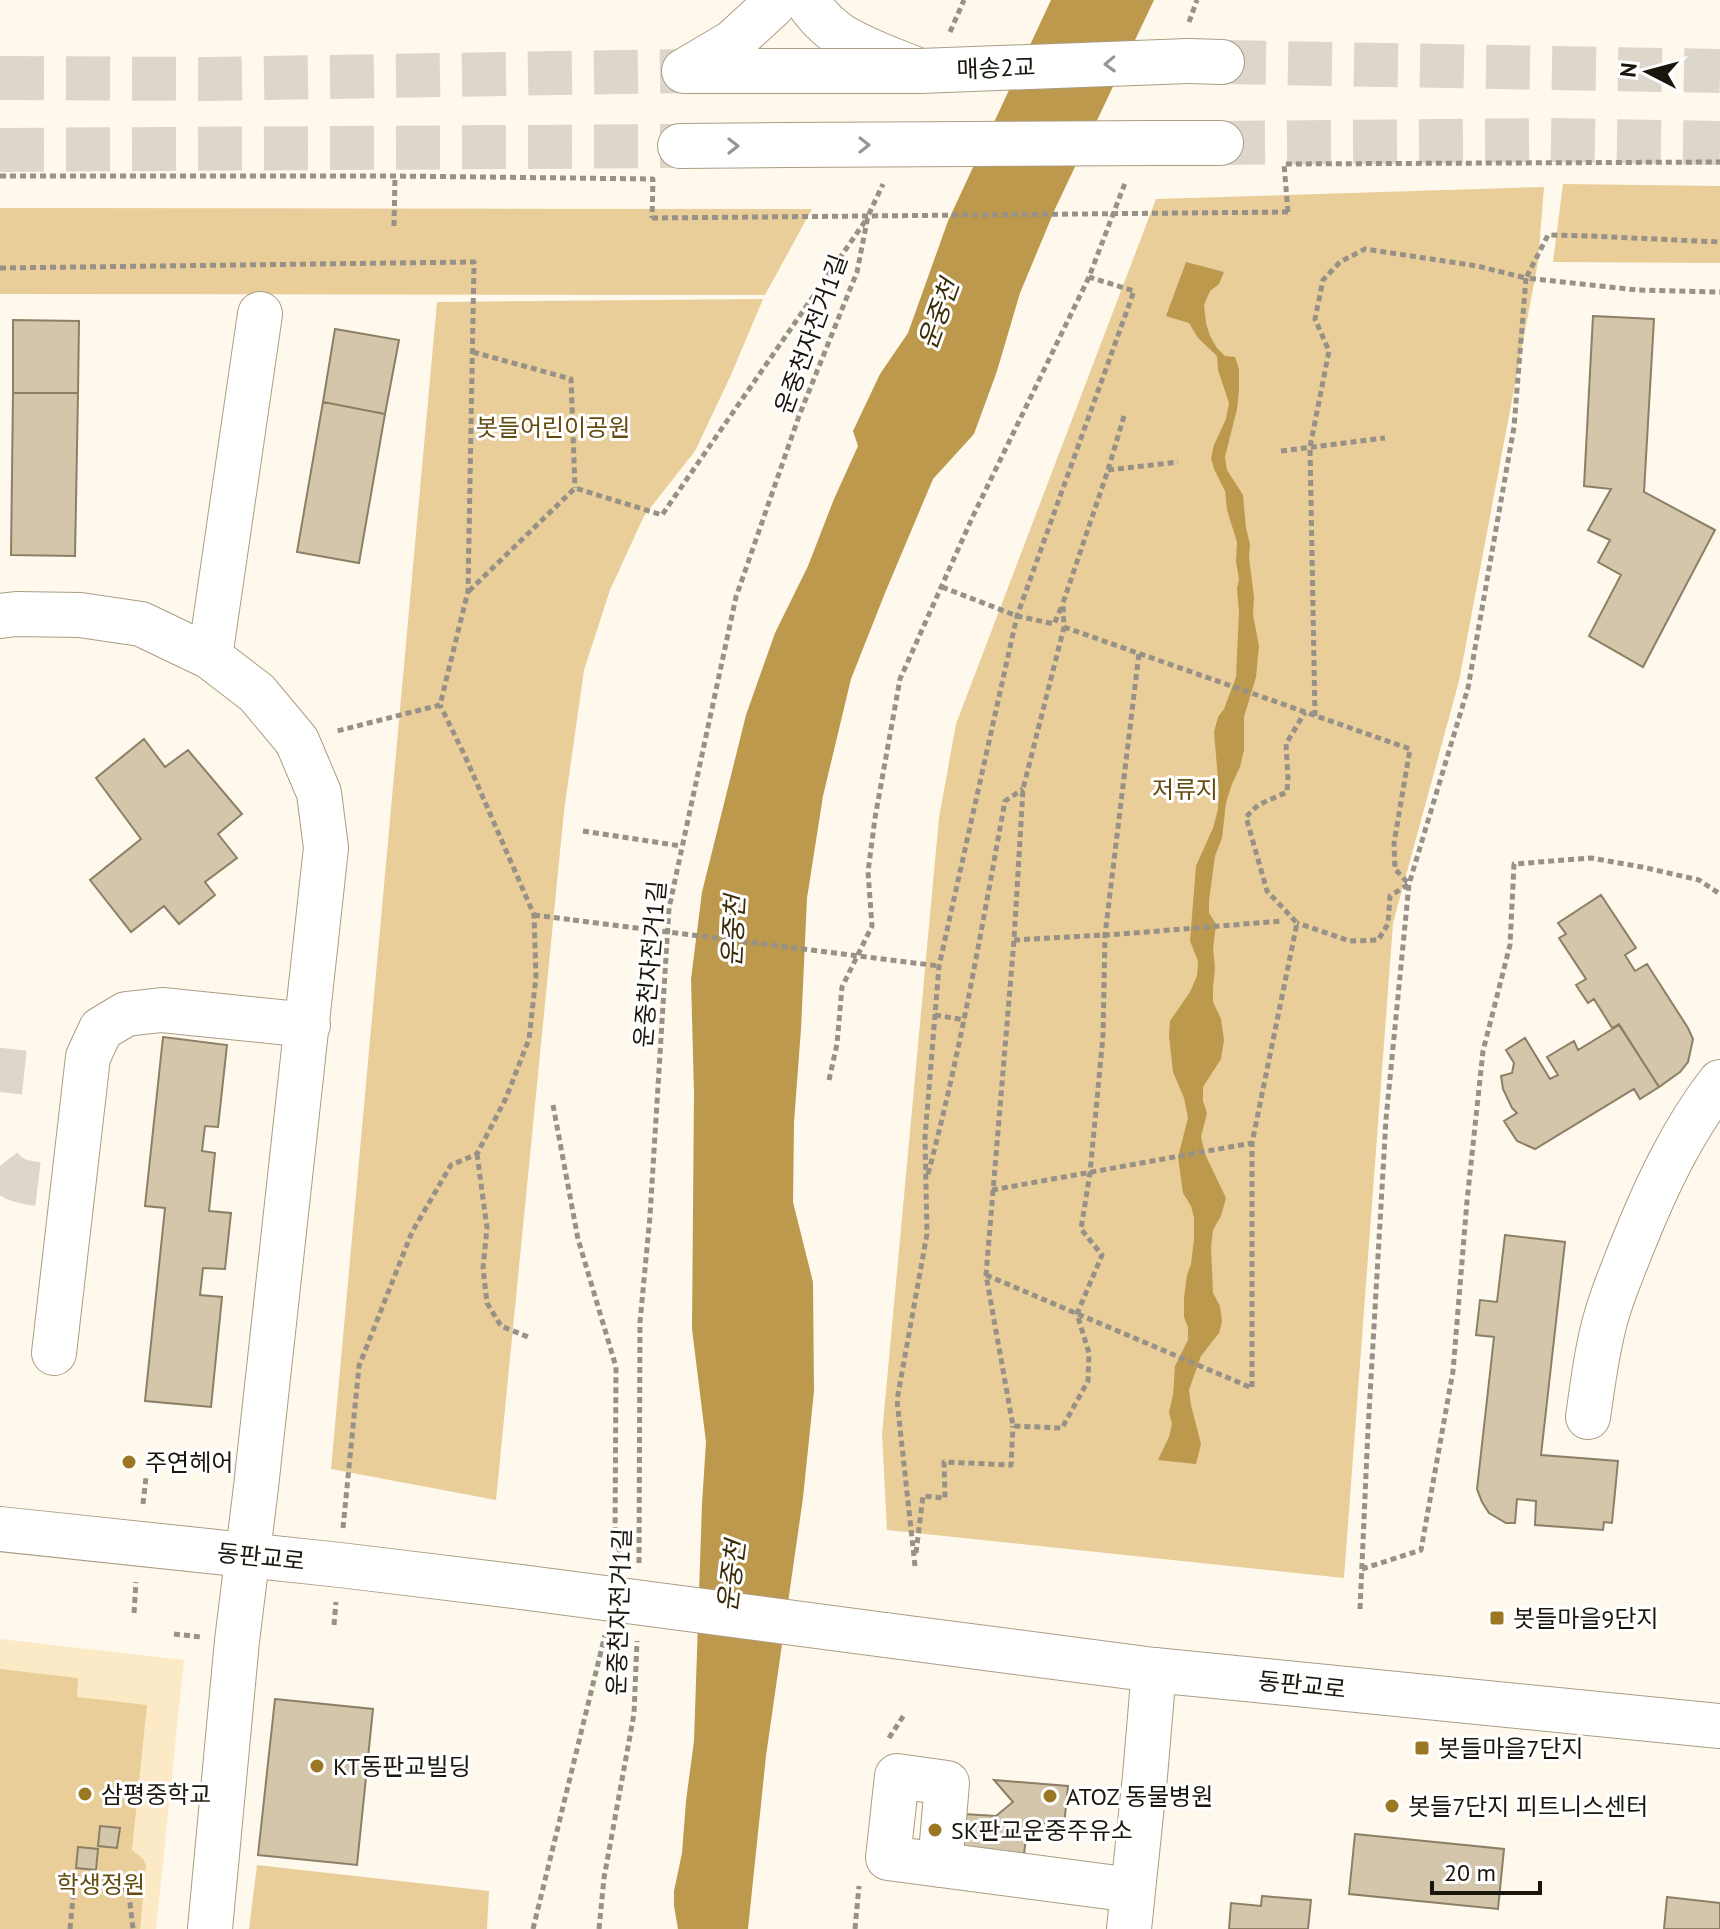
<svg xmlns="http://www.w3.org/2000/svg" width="1720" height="1929" font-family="'PT Sans','Noto Sans KR',sans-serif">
	<rect width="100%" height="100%" fill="#fef8ed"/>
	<!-- built -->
	<path fill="#fceac6" d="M0,1639L184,1660L156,1929H0Z"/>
	<!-- green -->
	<path fill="#e9ce99" d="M1563,184L1720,186V263L1553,262Z
		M1544,187L1538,262L1459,681L1393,923L1344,1578L887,1530L882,1434L939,818L956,724L1156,199Z
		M0,208L812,209L765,295L0,294Z
		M763,299L731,375L695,451L644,516L610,590L584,670L564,811L496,1500L331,1469L437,302Z
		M0,1669L78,1678L77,1697L147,1705L132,1850L143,1859L146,1865L140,1929H0Z
		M257,1865L489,1891L487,1929H249Z"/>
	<!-- water -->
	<path fill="#bd994d" d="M1051,0H1154L1055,209L1020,293L997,371L974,434L933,479L885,593L851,679L823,796L807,898L801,1029L794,1122L793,1202L813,1282L814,1391L803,1498L766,1756L748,1929H678L674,1906V1891L682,1853L686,1801L694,1741L702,1504L706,1442L692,1329L694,1093L691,979L702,892L746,715L775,633L808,566L834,499L858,446L853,431L880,374L908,333L948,221Z
		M1186,262L1224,272L1219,284L1210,291L1204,305L1206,323L1210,336L1217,348L1225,356L1235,357L1239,369V391L1237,409L1225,457L1227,470L1243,495L1246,528L1250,544L1249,558L1254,597L1253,615L1259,646L1256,677L1244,717V750L1240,767L1232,784L1226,803L1222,838L1215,856L1209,901V913L1216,924L1213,949L1215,967L1213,988V1002L1221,1019L1224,1040L1221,1059L1203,1087V1101L1207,1113L1201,1137L1205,1154L1226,1198L1221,1216L1213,1230L1211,1247L1213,1293L1220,1306L1222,1322L1219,1333L1201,1356L1189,1390L1191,1405L1201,1444L1196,1464L1158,1460L1169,1437L1172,1424L1169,1412L1173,1395L1175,1366L1188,1340V1327L1184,1317V1298L1187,1275L1191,1264L1194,1240V1218L1191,1206L1183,1193L1178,1157L1188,1118L1184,1098L1173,1072L1169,1036L1170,1021L1190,992L1197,976L1198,961L1190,941L1196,866L1213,828L1218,809L1219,791L1214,732L1218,717L1224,709L1236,677L1239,612L1237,588L1239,579L1236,562L1237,542L1227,510L1225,491L1214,469L1211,458L1214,445L1226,419L1229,403L1218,370L1217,356L1198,338L1189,323L1166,316Z"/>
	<!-- building -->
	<path fill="#d4c6aa" stroke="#8c7f65" stroke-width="2" d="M1593,316L1654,319L1644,492L1715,530L1643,667L1589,636L1621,575L1598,562L1610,540L1588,530L1611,489L1584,486Z
		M13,320L79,321L78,393H13Z
		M335,329L399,340L385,414L323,402Z
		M13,393H78L75,556L11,555Z
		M323,402L385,414L359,563L297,552Z
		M144,739L165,767L188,750L242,814L218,834L237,858L205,882L215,895L179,924L164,906L131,932L90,880L141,839L96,778Z
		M1601,895L1636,948L1625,955L1635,971L1647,964L1688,1028L1693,1039L1688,1062L1680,1072L1659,1087L1619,1024L1612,1028L1594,999L1588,1003L1576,985L1586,979L1559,938L1566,934L1558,923Z
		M1619,1025L1659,1087L1640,1099L1634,1089L1535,1149L1517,1141L1504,1121L1517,1113L1512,1108L1503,1089L1501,1076L1512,1073L1514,1063L1506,1050L1525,1038L1550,1079L1558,1075L1547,1057L1574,1041L1578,1050Z
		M163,1037L227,1045L218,1127L205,1126L202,1151L215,1153L209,1211L231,1213L225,1269L203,1268L200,1295L222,1297L211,1407L145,1401L165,1208L145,1206Z
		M1505,1235L1565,1242L1541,1455L1618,1461L1612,1523L1604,1522L1603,1530L1535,1525L1536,1501L1517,1499L1515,1523H1506L1489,1513L1482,1502L1477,1489L1494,1337L1476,1335L1480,1300L1497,1302Z
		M275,1699L373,1709L357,1865L258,1855Z
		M994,1780L1068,1786L1064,1825L1035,1823L1027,1830L1023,1862L960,1849L964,1814L996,1816L1013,1802Z
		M100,1826L120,1828L117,1848L98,1846Z
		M1355,1834L1504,1849L1498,1909L1349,1894Z
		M78,1847L98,1849L96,1870L76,1868Z
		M1262,1896L1311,1900L1308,1929H1229L1231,1903L1261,1906Z
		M1667,1897L1720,1903V1929H1664Z"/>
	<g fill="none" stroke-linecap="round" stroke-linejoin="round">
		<!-- minor-tunnel -->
		<path stroke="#dcd6cb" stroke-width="44" stroke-dasharray="44 22" stroke-linecap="butt" d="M0,1092L6,1037
			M0,1166C11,1180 21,1182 38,1184"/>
		<!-- highway-tunnel -->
		<path stroke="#dcd6cb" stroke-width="44" stroke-dasharray="44 22" stroke-linecap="butt" d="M1222,62L1720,71
			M0,78L205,79L684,71
			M1221,143L1547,140L1720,143
			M0,150L680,146"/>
		<!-- minor casing -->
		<g stroke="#ab9d83" stroke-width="46">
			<path id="minor" d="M0,616L16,614L80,615L141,624L210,657L257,693L297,741L319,793L326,848L256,1487L237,1641L210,1929
				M210,657L260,314
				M54,1353L88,1057L101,1029L126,1014L162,1010L308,1025
				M1588,1417C1593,1383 1597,1347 1607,1314C1614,1290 1624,1267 1633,1244C1656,1187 1682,1131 1720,1082
				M940,1865L947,1783L897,1776L888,1858L1132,1890
				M1129,1929L1145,1776L1154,1670"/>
		</g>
		<!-- major casing -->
		<g stroke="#ab9d83" stroke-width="46">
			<path id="major" d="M0,1529L340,1565L521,1587
				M885,1635L1154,1670L1720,1726"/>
		</g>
		<!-- highway casing -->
		<g stroke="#ab9d83" stroke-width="46">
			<path id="highway" d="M806,0C814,12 826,25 837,33C858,48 896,61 920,71
				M1188,61L1222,62
				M684,71H804
				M684,71L733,42L773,5L775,0
				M1153,143H1221
				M680,146L786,145"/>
		</g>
		<!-- path -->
		<path stroke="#979187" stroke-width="5" stroke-dasharray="6 4" stroke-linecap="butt" d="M1189,22L1197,0
			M950,32L964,0
			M0,176H395L653,179L652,218
			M1288,212L1284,164L1720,162
			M394,226L395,176
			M0,268L474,262L468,591L440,705L337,731
			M473,352L571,379L575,488
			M1124,416L1108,470L1063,603L1064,627L1023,789L1014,940L986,1275L1013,1426L1062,1428L1088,1381L1089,1353L1077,1314L1102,1255L1081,1229L1090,1173L1103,1036L1105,935L1139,653
			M1281,451L1385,438
			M1108,470L1178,462
			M942,587L1017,616L1054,624L1062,606
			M469,591L575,488L662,515L866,220
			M1064,627L1410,749L1394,843L1395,869L1409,884L1390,896L1388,924L1378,940L1350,941L1297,923
			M1315,716L1310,447L1329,351L1315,319L1323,280L1340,262L1365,249L1477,266L1526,278L1548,235L1590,236L1720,242
			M583,831L681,846
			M534,915L573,920
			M1014,940L1122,934L1281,921
			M935,1015L965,1020
			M829,1080L837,1044L842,987L872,926L868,872L875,818L900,679L973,516L1089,277L1125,183
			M553,1105L578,1239L616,1367L615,1539L620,1552L628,1559
			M477,1154L487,1228L483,1268L487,1303L501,1326L528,1337
			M928,1174C961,1051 982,926 1005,801L1023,789
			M992,1190L1252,1143
			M986,1275L1252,1388V1143L1297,923L1267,891L1246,817L1258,805L1287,792L1288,779L1286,744L1305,712
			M143,1504L146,1477
			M343,1528L359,1366L412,1232L451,1165L477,1154L506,1098L529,1039L536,977L534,915L465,756L440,705
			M916,1553L923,1496L945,1498L944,1462L1011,1465L1013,1426
			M639,1563L640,1322L650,1216L669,908L736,597L799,416L857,272L868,216L883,184
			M915,1566L897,1400L927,1234L925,1137L939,966L1017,616L1134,291L1089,277
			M1362,1569L1421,1550L1453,1371L1467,1201L1483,1051L1510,945L1514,864L1591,858L1642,867L1699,880L1720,894
			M1360,1609L1368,1430L1386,1119L1409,884L1468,688L1514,427L1526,278L1637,290L1720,292
			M134,1613L136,1582
			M334,1625L336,1602
			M174,1634L201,1637
			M889,1738L904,1715
			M70,1929L75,1877L115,1881L129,1894L133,1929
			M533,1929L605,1635
			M599,1929L604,1878L634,1714L637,1641
			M855,1929L859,1886"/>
		<!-- minor -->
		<use href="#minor" stroke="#fff" stroke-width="44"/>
		<!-- major -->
		<use href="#major" stroke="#fff" stroke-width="44"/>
		<!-- highway -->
		<use href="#highway" stroke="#fff" stroke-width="44"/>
		<!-- major-bridge casing -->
		<g stroke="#ab9d83" stroke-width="46" stroke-linecap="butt">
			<path id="major-bridge" d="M521,1587L885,1635"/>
		</g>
		<!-- highway-bridge casing -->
		<g stroke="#ab9d83" stroke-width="46" stroke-linecap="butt">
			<path id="highway-bridge" d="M804,71H920L1188,61
				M786,145L1153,143"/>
		</g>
		<!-- path-bridge -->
		<path stroke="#979187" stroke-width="5" stroke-dasharray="6 4" stroke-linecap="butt" d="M652,218L1288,212
			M573,920L939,966"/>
		<!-- major-bridge -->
		<use href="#major-bridge" stroke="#fff" stroke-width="44"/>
		<!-- highway-bridge -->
		<use href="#highway-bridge" stroke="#fff" stroke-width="44"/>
	</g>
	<!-- one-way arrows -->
	<defs><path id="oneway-chevron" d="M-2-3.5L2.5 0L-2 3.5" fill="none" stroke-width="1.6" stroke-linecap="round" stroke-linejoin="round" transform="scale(2)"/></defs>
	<g stroke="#989692">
		<use href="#oneway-chevron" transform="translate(1110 64) rotate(178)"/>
		<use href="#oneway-chevron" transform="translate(864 145)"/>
		<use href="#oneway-chevron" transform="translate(733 146)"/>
	</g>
	<!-- markers -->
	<g fill="#9b7723" stroke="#fff" stroke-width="3">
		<circle cx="129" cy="1462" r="8"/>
		<rect x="1489" y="1610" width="16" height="16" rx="4"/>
		<rect x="1414" y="1740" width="16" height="16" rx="4"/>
		<circle cx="317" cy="1766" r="8"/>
		<circle cx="85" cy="1794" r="8"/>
		<circle cx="1050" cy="1796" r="8"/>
		<circle cx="1392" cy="1806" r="8"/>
		<circle cx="935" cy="1830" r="8"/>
	</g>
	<g text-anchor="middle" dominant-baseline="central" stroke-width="6" stroke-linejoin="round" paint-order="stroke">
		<!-- street labels -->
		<g font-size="24" fill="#1b160c" stroke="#fff">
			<text transform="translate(996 68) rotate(-2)">매송2교</text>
			<text transform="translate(811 334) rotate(-70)">운중천자전거1길</text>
			<text transform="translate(650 964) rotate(-85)">운중천자전거1길</text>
			<text transform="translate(261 1557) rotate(6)">동판교로</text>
			<text transform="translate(619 1612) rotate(-88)">운중천자전거1길</text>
			<text transform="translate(1302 1685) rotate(6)">동판교로</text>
		</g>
		<!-- park labels -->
		<g font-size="24" fill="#644b10" stroke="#fff">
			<text x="553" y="427">봇들어린이공원</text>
			<text x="1185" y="789">저류지</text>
			<text x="101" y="1884">학생정원</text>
		</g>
		<!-- poi labels -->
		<g font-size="24" fill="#1b160c" stroke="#fff" text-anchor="start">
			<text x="145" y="1462">주연헤어</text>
			<text x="1513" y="1618">봇들마을9단지</text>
			<text x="1438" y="1748">봇들마을7단지</text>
			<text x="333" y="1766">KT동판교빌딩</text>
			<text x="101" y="1794">삼평중학교</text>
			<text x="1066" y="1796">ATOZ 동물병원</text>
			<text x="1408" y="1806">봇들7단지 피트니스센터</text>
			<text x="951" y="1830">SK판교운중주유소</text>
		</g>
		<!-- water labels -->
		<g font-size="26" font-style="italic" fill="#3b2c09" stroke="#fff">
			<text transform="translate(938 314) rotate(-70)">운중천</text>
			<text transform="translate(733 931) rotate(-87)">운중천</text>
			<text transform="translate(731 1576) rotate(-83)">운중천</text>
		</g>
	</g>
	<!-- north arrow -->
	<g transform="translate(1648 72) rotate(276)" stroke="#ffffff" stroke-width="6" paint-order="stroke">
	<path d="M0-6L14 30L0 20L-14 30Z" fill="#1b160c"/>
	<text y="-12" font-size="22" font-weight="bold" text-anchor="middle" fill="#1b160c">N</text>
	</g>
	<!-- scale -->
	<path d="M1432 1881v12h108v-12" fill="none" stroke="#1b160c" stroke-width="4"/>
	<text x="1444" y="1881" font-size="24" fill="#1b160c" stroke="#ffffff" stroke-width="6" paint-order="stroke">20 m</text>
</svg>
